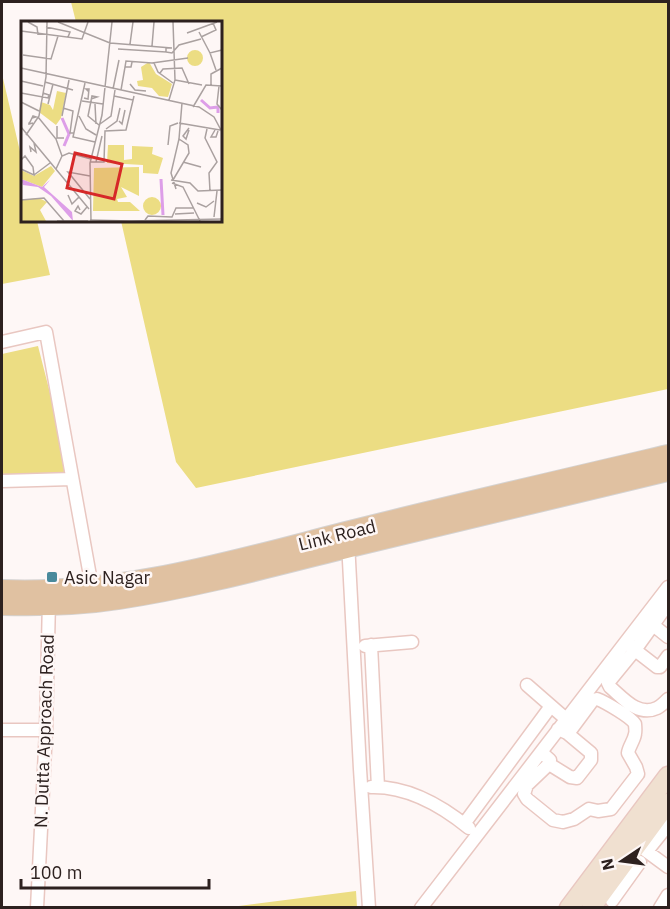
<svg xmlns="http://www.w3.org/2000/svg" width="670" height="909" font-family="'IBM Plex Sans',sans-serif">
	<rect width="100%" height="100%" fill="#fef7f6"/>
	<!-- green -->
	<path fill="#ecdd83" d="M71,2H668V389L196,488L176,462L121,221L220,220V22H76Z
		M2,74L22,160V220L37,221L50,275L2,284Z
		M38,346L72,479L2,480V354Z
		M356,891L357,907H231Z"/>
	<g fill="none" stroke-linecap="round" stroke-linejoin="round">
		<!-- street casing -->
		<g stroke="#e9c7c1" stroke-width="15">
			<path id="street" d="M2,342L46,332L92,587
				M2,481L72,479
				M348,542L360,769L369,908
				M648,621L653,625L668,604
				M668,637L653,625L635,650L657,667H660L668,656
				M626,642L635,650L608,683L610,687C623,698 638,717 657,708C661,706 665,702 668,699
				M371,645L378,787
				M365,646L412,642
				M527,685L566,719
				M2,730H46
				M541,752L550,760L549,764L527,785L524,794L527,799L553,820L563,822L574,819L589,809L598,811L611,809L638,774L636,767L628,753C629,746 634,741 635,734C636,733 635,725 635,724C631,717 605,702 597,699L593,700L570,731L567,733L558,729
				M549,764L570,777L577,778L591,760V753L567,733
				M371,787C407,786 442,806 469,828
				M464,824L551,706
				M638,845L668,867
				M647,851L668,825
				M612,901L640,862
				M37,908L46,730L49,600
				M421,908L668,587
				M660,908L668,895"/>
		</g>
		<!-- secondary casing -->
		<g stroke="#e9c7c1" stroke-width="21">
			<path id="secondary" d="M569,908L668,776
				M591,908L668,803"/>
		</g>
		<!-- primary casing -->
		<g stroke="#d5d3d2" stroke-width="22">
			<path id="primary" d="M2,590C120,595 232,561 346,532C453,505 561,480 668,455
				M2,605C40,606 81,605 119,599C197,587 274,566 350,547C456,521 562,496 668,471"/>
		</g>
		<!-- street -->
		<use href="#street" stroke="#fff" stroke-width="12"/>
		<!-- secondary -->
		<use href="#secondary" stroke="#f0e0d0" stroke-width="18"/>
		<!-- primary -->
		<use href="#primary" stroke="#e0c1a1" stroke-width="20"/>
	</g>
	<!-- markers -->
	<rect fill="#498a9c" stroke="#fef7f6" stroke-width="2" x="46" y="571" width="12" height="12" rx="3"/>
	<g text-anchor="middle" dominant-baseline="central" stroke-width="5" stroke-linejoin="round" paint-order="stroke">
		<!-- street labels -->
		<g font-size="18" fill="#2d211f" stroke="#fef7f6">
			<text transform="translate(337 535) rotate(-14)">Link Road</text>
			<text transform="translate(44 731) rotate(-88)">N. Dutta Approach Road</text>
		</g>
		<!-- poi labels -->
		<g font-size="18" fill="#2d211f" stroke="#fef7f6" text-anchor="start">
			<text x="64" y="577">Asic Nagar</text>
		</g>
	</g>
	<!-- overview -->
	<g transform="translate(21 21)">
		<rect width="201" height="201" fill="#fef7f6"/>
		<path d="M166 37a8 8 0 1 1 16 0a8 8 0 1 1-16 0ZM128,41L135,53L151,63L147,76L138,75L131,67L117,65L116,60L122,59L120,46ZM36,70L45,72L40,97L35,104L18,91L20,81L29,84L32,89ZM87,124H103V139L111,138V125L132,126L131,133L142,137L137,153L122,152V144L86,142ZM30,145L34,150L21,166L0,158V149L13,155ZM118,146V175L100,166L106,176L96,178L97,181H109L119,190H72L73,147ZM122 185a9 9 0 1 1 18 0a9 9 0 1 1-18 0ZM18,177L26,181L19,189L25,200H0V179Z" fill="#ecdd83"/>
		<path d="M0,158L21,166L29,159L23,166L51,191L52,200L30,175L17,166L2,164Z" fill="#dd9ee8"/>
		<path fill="none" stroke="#dd9ee8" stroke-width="3" d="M180,79L189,87L197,86V92M41,97L48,113L43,125M140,158L142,194"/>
		<path fill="none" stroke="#aaa1a0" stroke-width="1.5" d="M7,1L16,6L17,14M37,1L89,22L151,27M25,6L49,11L47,16M0,10L61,18L67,1M178,11L189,32L201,29M166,12L196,1M180,16L195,9L192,2M109,23L112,1M131,25L133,1M97,28L145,31V27M145,31L151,32L158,24L180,18M189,32L195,49M2,34L30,38L37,15M133,42L137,51L152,62M104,46L105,40L131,42L167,37M0,47L178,86L193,96L201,111M139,52L142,48L161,47L168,63M154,59L181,64M0,60L22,65M24,61L52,69M64,62L52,116L74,121M109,63L114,69L125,70M190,64V53L201,47M198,65L196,83L201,89M92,68L98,39M100,69L104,46H110L111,41M0,72L27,77L28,74L22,72M93,75L112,79M63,77L67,78L68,68H65L68,71M70,78L76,76L71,75L67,95L78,104M148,79L154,59L152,1M61,80L82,83M0,81L18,90M27,83L32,63M74,83L75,103M172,86L185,64L201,65M42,87L52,90L49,112H53M41,95L48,59M58,95L65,108L75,114M17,96L35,118L41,135M11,97L15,96L12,95L9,101L8,102V103L12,102M98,100L101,103L104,89M158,102L199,109M79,103L90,95L94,69M36,105V117H43M0,106L68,188M85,108L96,100L99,87M186,108L184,117L196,141L188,152L189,170M168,109L165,118L162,115L168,107M194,109L190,116H195L197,110M5,114L18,95L25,56L26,1M147,124L149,105L157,102M10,131L9,126L15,131L13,122M0,139L4,135L12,146L13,154L0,148M69,141H83L84,110L105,109L113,75M75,141L81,115M162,141L180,146M35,148L41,135L48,132L70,138M13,154L29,142M69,155L47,151L69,178M150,159L169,162L177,170L201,169M152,159L168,132L167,124L158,118M151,162L162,166L179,200M155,168L150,152L158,118L161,82M47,174L51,183L58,176M0,179L23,177L43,200M176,182L185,186L193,180M59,189L57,185L54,190L60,193L66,186M154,193L173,192M193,196L196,170M69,199L110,200M124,199L127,195L151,196L155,187H173M36,200H67M70,200L69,142L81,94L91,1M110,200L201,198"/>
		<path fill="#d62828" fill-opacity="0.15" stroke="#d62828" stroke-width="3" d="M54,132L101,143L93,178L46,167Z"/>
		<rect width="201" height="201" fill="none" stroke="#2d211f" stroke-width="3"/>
	</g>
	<!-- border -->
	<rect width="670" height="909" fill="none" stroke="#2d211f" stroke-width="6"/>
	<!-- north arrow -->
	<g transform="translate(622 861) rotate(257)" stroke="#fef7f6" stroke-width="4.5" paint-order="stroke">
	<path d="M0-4.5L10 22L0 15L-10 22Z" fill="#2d211f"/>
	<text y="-9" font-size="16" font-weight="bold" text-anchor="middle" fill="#2d211f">N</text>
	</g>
	<!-- scale -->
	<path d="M21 879v9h188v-9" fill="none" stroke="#2d211f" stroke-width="3"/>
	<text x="30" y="879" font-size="18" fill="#2d211f" stroke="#fef7f6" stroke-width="4.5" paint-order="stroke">100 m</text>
</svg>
